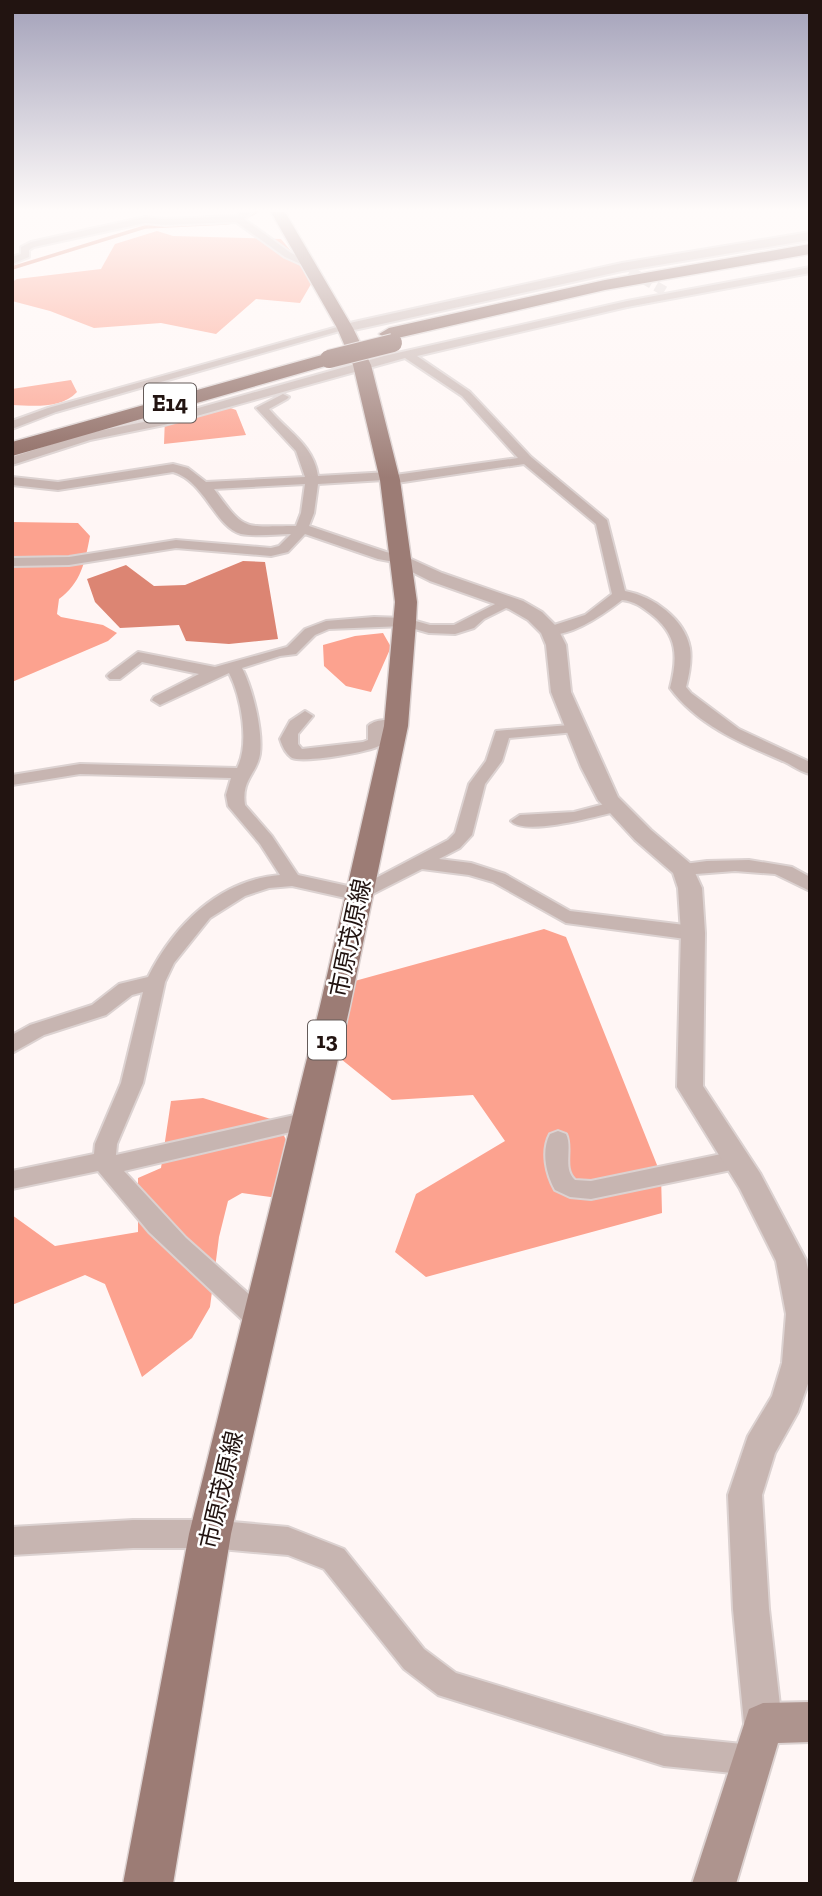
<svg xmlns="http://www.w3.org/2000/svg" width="822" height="1896" font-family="'Zilla Slab','Noto Sans JP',serif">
	<rect width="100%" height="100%" fill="#fff6f5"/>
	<!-- forest -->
	<path fill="#fca28f" d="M157,231L173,236L281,239L314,279L300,303L256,299L216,334L161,323L94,328L50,311L12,301V282L17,279L101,269L115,244Z
		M71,380L77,392C61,409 34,406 12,405V389Z
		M225,406L236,410L246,435L164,444L165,417Z
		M12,522L78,523L90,536C85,562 81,583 59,599L57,614L61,617L103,625L117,633L108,641L12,682Z
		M383,633L391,647L371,692L346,686L324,666L323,645L355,636Z
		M544,929L566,937L661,1175L662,1213L426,1277L395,1252L416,1194L505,1141L473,1095L392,1100L336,1055L322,990Z
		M203,1098L277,1121L287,1142L278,1198L242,1193L228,1201L219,1237L210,1307L192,1338L142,1377L105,1284L85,1275L12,1305V1215L55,1246L138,1232V1178L161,1168L171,1101Z"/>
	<!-- water -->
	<path fill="#dc8573" d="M243,561L265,562L278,639L229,644L186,641L179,625L120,628L95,602L87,579L126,565L154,586L185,585Z"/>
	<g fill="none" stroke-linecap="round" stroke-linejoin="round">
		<!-- stream -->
		<path stroke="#dc8573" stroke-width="3.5" d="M12,268L145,227L226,223L238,221L256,212"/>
		<!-- minor-tunnel -->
		<path stroke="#ded4d3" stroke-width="10" stroke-dasharray="10 5" stroke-linecap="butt" d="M630,271L666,292"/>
		<!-- minor casing -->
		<g stroke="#dcd2d1" stroke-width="4">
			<path id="minor" d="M242,212H252L244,219L291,253L311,262V266H305L285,257L236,222L165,225L145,223L34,247L29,250V257L12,264V257L21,254V247L31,242L145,217L165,219L236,216Z
				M810,267V273L627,307L417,356L470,392L531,457L607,520L625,591C653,596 685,619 690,648C692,661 689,675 686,687L691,693L739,729L810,762V774C801,772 793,766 785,762C743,744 698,726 670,688C678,657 678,635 651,614C642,607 634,601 622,600C604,614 569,639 545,634L543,631L545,628L585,615L612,594L596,524L524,464L390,484L384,480L318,484L314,513L309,526L386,552L405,556L407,559L400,563L378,559L305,534L288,552L271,556L176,548L69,565L12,566V558L69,557L176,540L271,548L279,546L291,534C276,534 256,537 241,534C215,527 205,481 173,472L58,490L12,485V477L58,482L173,464L188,468L206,482L305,477L296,451L256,408L283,394L289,397L287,399L269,409C287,431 314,445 318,476L389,472L395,475L518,458L462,396L405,358L164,425L90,440L12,465V457L83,434L159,419L384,356L627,301ZM305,484L301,513L296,526C243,526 246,533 214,489Z
				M341,326L350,328L56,412L12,429V421L48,408Z
				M507,598L514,602L512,605L484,619L474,628L455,634L429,633L404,626L329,629L315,635L296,654L280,656L242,668C253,689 263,731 260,754C257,774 241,779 245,805L272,836L298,875L357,888L448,840L455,833L469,784L486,761L496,731L582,724L584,727L582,730L576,732L509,738L502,761L485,784L472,835L460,848L439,859L471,863L505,874L570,911L693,926L700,928L703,933L700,938L693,940L566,923L493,882L469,875L422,869L359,901L292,886L269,888L245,896L210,918L174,963L165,982L143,1083L117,1144L116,1155L308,1112L316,1114L319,1120L316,1126L308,1128L124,1171L186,1238L269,1312L272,1320L269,1328L260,1331L251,1328L149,1232L98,1171L12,1189V1171L94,1154L95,1144L121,1083L143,992L132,995L106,1015L44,1035L12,1053V1035L30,1025L92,1005L119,984L148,977C174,925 219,880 280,875L260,844L228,806L226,795L231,778L80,774L12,785V775L80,764L237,768C250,744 241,696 229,673L160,705L152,700L154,697L199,674L142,662L120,679H110L107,676L110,673L138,652L215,667L287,647L305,629L326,621L374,617L405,618L430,625H454Z
				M305,711L313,716L298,734V744L302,749L363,742L368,740V726C376,718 396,718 404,726L396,731H384V743C376,752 304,763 292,758C286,754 282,746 280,739L290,721Z
				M616,801L622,802L625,806L622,810C602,815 525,837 511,821L520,815L574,812Z
				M749,860L792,867L810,877V891L775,874L735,871L683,875L674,869L677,865L707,861Z
				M558,1131L566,1134C573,1148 562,1168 575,1180L591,1181L736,1151L744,1154L747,1160L744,1166L736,1169L591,1199L570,1197L555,1190C546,1174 541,1151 550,1134Z
				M133,1520H210L288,1527L344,1549L424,1649L456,1673L664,1736L752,1745L763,1749L767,1760L763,1771L752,1775L664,1766L438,1695L404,1669L324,1569L288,1555L210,1548H133L12,1555V1527Z"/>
		</g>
		<!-- tertiary casing -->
		<g stroke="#dcd2d1" stroke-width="4">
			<path id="tertiary" d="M810,232V240L622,271L345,332L338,328L345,324L622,263Z
				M400,554L442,573L523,601L542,612L557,627L566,645L571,692L618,797L651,830L691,864L702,888L705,933L703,1086L760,1173L806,1260L810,1279V1378L798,1412L775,1453L762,1495L769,1609L782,1723L777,1737L763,1742L749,1737L744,1723L733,1609L728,1495L748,1436L772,1396L782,1363L786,1314L776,1261L740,1189L677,1087L681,933L678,888L673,873L635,840L598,800L581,767L551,692L546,645L541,633L528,620L509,609L430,581L394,563L391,559Z"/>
		</g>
		<!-- secondary casing -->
		<g stroke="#dcd2d1" stroke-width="4">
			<path id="secondary" d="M810,1702V1742L778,1743L736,1884H692L749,1709L763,1703Z"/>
		</g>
		<!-- primary casing -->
		<g stroke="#dcd2d1" stroke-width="3">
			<path id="primary" d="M271,212H285L353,328L371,365L400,480L417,602L416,622L408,726L350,1006L231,1534L173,1884H123L189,1534L320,1006L384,726L395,602L380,480L353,365L337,328Z"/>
		</g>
		<!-- motorway casing -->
		<g stroke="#dcd2d1" stroke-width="3">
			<path id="motorway" d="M810,244V254L605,290L389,340L379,334L389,328L605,280Z
				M329,353L336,355L339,359L336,363L12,456V442Z"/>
		</g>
		<!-- minor -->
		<use href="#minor" fill="#c7b5b1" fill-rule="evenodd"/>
		<!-- tertiary -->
		<use href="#tertiary" fill="#c7b5b1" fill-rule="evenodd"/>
		<!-- secondary -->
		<use href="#secondary" fill="#ae948e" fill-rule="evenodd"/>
		<!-- primary -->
		<use href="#primary" fill="#9c7c75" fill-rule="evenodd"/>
		<!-- motorway -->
		<use href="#motorway" fill="#8c6860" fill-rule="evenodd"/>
		<!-- motorway-bridge casing -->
		<g stroke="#dcd2d1" stroke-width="20" stroke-linecap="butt">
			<path id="motorway-bridge" d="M329,359L393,343"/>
		</g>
		<!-- motorway-bridge -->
		<use href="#motorway-bridge" stroke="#8c6860" stroke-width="18"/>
	</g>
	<!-- sky -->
	<linearGradient id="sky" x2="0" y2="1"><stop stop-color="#a3a1b9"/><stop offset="0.44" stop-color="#fffbfa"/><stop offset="1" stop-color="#fffbfa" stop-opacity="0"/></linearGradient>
	<rect width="822" height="478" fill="url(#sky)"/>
	<g text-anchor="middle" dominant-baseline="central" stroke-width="5" stroke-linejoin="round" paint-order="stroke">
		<!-- shield labels -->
		<g fill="#fff" stroke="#645a58" stroke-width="2">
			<rect x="144" y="383.5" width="52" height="39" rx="5"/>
			<rect x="308" y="1020.5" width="38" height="39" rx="5"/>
		</g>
		<g font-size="23" font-weight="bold" fill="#221411">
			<text x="170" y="403">E14</text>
			<text x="327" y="1040">13</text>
		</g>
		<!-- street labels -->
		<g font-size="24" fill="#221411" stroke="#fff">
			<text transform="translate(350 938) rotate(-78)">市原茂原線</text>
			<text transform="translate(221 1490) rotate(-77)">市原茂原線</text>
		</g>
	</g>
	<!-- border -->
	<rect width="822" height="1896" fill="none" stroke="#221411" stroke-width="28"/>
</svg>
